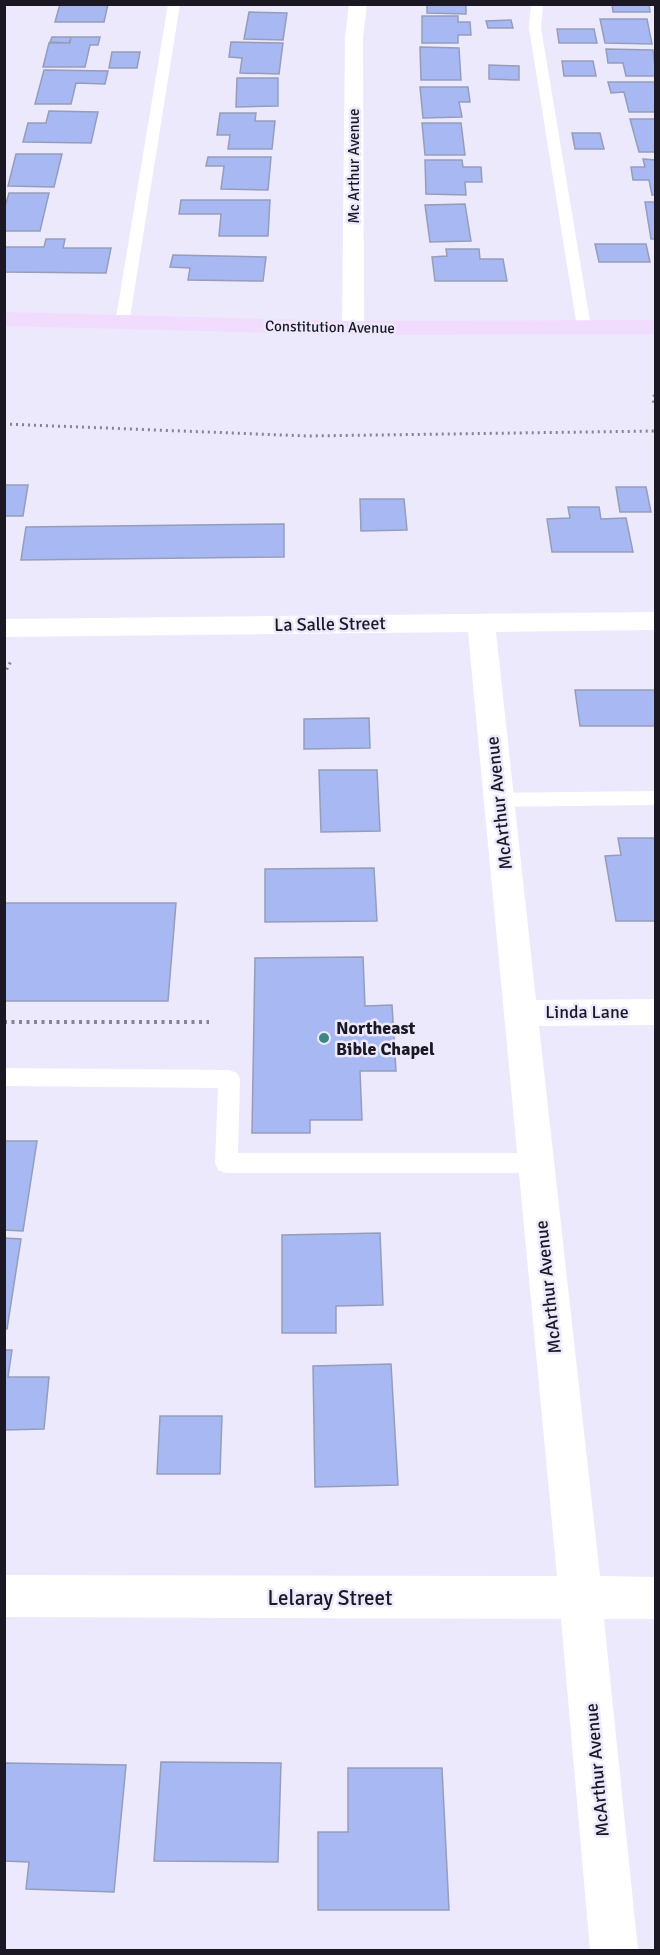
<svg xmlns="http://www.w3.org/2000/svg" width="660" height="1955" font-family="Signika,sans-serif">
	<rect width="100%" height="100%" fill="#ece9fc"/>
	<!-- building -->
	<path fill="#a8b8f3" stroke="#959dba" stroke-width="1.5" d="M60,4H108L104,22H55Z
		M427,4H466V14L427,13Z
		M612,4H649L650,12H613Z
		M249,12L287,13L283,40L244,39Z
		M422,16H458V22H470L471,35H458V43H422Z
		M600,19H647L652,44L605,43Z
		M511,20L513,28H488L486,21Z
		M557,29H594L597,43H559Z
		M52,37H71L69,43L50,42Z
		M71,37H100L98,45H90L85,67H43L49,43H70Z
		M231,42L283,43L279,74L240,73L242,58L229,57Z
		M420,47L459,48L461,80H421Z
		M606,49L653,50L656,76H626L623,63H608Z
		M112,52H140L137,68H109Z
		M562,61H593L596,76H564Z
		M489,65L519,66V80L489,79Z
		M44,70L108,71L105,84L76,83L71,104H35Z
		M237,78H278V106L236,107Z
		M608,82H656V112H629L624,92L611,93Z
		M420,87H468L470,102H459L462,117L423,118Z
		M49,111L98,112L91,143L23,142L28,123H46Z
		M220,113H256L255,121H275L272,149H228L230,135H217Z
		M630,119H656V152H639Z
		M422,123H461L465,155H425Z
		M572,133H600L604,149H575Z
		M16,154H62L54,187L8,186Z
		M208,157H271L268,190L221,189L224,166H206Z
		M643,159L656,160V195H652L649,180H633L631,167H645Z
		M425,160H462L463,167H481L482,182H465L466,195L426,194Z
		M9,193H49L40,231H4V210Z
		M181,200H270L268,236H219L221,214H179Z
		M645,202H656V239H651Z
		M465,204L471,241L430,242L425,205Z
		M46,239H65L63,248H111L106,273L4,272V247H44Z
		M595,244H646L650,262H599Z
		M446,249H479L480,259H503L507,281H435L432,257L447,256Z
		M173,255L266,257L263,281L188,280L190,268L170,267Z
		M4,485H28L23,516H4Z
		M616,487H646L651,512H620Z
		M360,499H404L407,530L361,531Z
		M568,507H599L601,519L626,518L633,552H552L547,519L570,518Z
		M284,524V557L21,560L26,527Z
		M575,690H656V726H580Z
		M369,718L370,748L304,749V719Z
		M319,770H377L380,831L321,832Z
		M618,838H656V921H616L605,856L621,855Z
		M374,868L377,921L265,922V869Z
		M4,903H176L168,1001H4Z
		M363,957L365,1006L392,1005L396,1071H360L362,1120H310V1133H252L255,958Z
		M4,1141H37L23,1231L4,1230Z
		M380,1233L383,1305L336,1306V1333H282V1235Z
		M4,1238L21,1239L7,1329H4Z
		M4,1350H12L8,1377H49L44,1429L4,1430Z
		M391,1364L398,1485L315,1487L313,1366Z
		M160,1416H222L220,1474H157Z
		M161,1762L281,1763L278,1862L154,1861Z
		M4,1763L126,1765L114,1892L26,1889L29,1862L4,1861Z
		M348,1768H442L449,1910H318V1832H348Z"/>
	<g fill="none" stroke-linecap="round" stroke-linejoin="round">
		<!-- path-far1 -->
		<path stroke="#868392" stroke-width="3" stroke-dasharray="2 4" stroke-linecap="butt" d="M656,389L653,400L656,408
			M4,424L308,436L656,431
			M4,675L11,661"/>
		<!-- path -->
		<path stroke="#868392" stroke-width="4" stroke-dasharray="3 4.5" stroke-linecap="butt" d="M4,1022H209"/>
		<!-- lane -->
		<path fill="#fff" fill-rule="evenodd" d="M168,4H180L129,324L122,328L115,324Z
			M531,4H543L541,28L591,327L584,331L577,327L529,28Z
			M656,791V805L498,807L491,805L488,800L491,795L498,793Z
			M4,1068L229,1070L237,1073L240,1079L238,1153H535L543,1156L546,1163L543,1170L535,1173H226L218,1170L215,1163L218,1088L4,1086Z"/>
		<!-- street -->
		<path fill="#fff" fill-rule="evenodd" d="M349,4H367L363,38L364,328L361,333H345L342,328L345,38Z
			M656,612V630L496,632L536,1000L656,999V1025L539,1026L600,1576L656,1577V1619H604L638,1950H590L561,1619L4,1617V1575L557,1576L468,632L4,637V619Z"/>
		<!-- primary -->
		<path fill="#f2dcfe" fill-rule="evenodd" d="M4,312L353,321L656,320V334L353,335L4,326Z"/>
	</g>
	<!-- markers -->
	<circle fill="#3e8684" stroke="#ece9fc" stroke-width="2" cx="324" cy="1038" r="6"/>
	<g text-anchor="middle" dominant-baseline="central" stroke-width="5" stroke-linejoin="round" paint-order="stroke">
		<!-- far-street labels -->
		<g font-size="15" fill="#1b1824" stroke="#ece9fc">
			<text transform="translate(354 166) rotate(-90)">Mc Arthur Avenue</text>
			<text transform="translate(330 327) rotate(1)">Constitution Avenue</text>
		</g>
		<!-- street labels -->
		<g font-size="18" fill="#1b1824" stroke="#ece9fc">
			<text transform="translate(330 624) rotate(-1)">La Salle Street</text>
			<text transform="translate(499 803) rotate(-96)">McArthur Avenue</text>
			<text x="587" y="1012">Linda Lane</text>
			<text transform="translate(548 1287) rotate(-96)">McArthur Avenue</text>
			<text transform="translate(597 1770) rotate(-95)">McArthur Avenue</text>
		</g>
		<!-- poi labels -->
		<g font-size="18" font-weight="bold" fill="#1b1824" stroke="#ece9fc" text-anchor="start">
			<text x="336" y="1028">Northeast<tspan x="336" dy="21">Bible Chapel</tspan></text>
		</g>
		<!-- near-street labels -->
		<g font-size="21" fill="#1b1824" stroke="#ece9fc">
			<text x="330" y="1598">Lelaray Street</text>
		</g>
	</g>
	<!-- border -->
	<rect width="660" height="1955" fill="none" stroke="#1b1824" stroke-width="12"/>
</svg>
